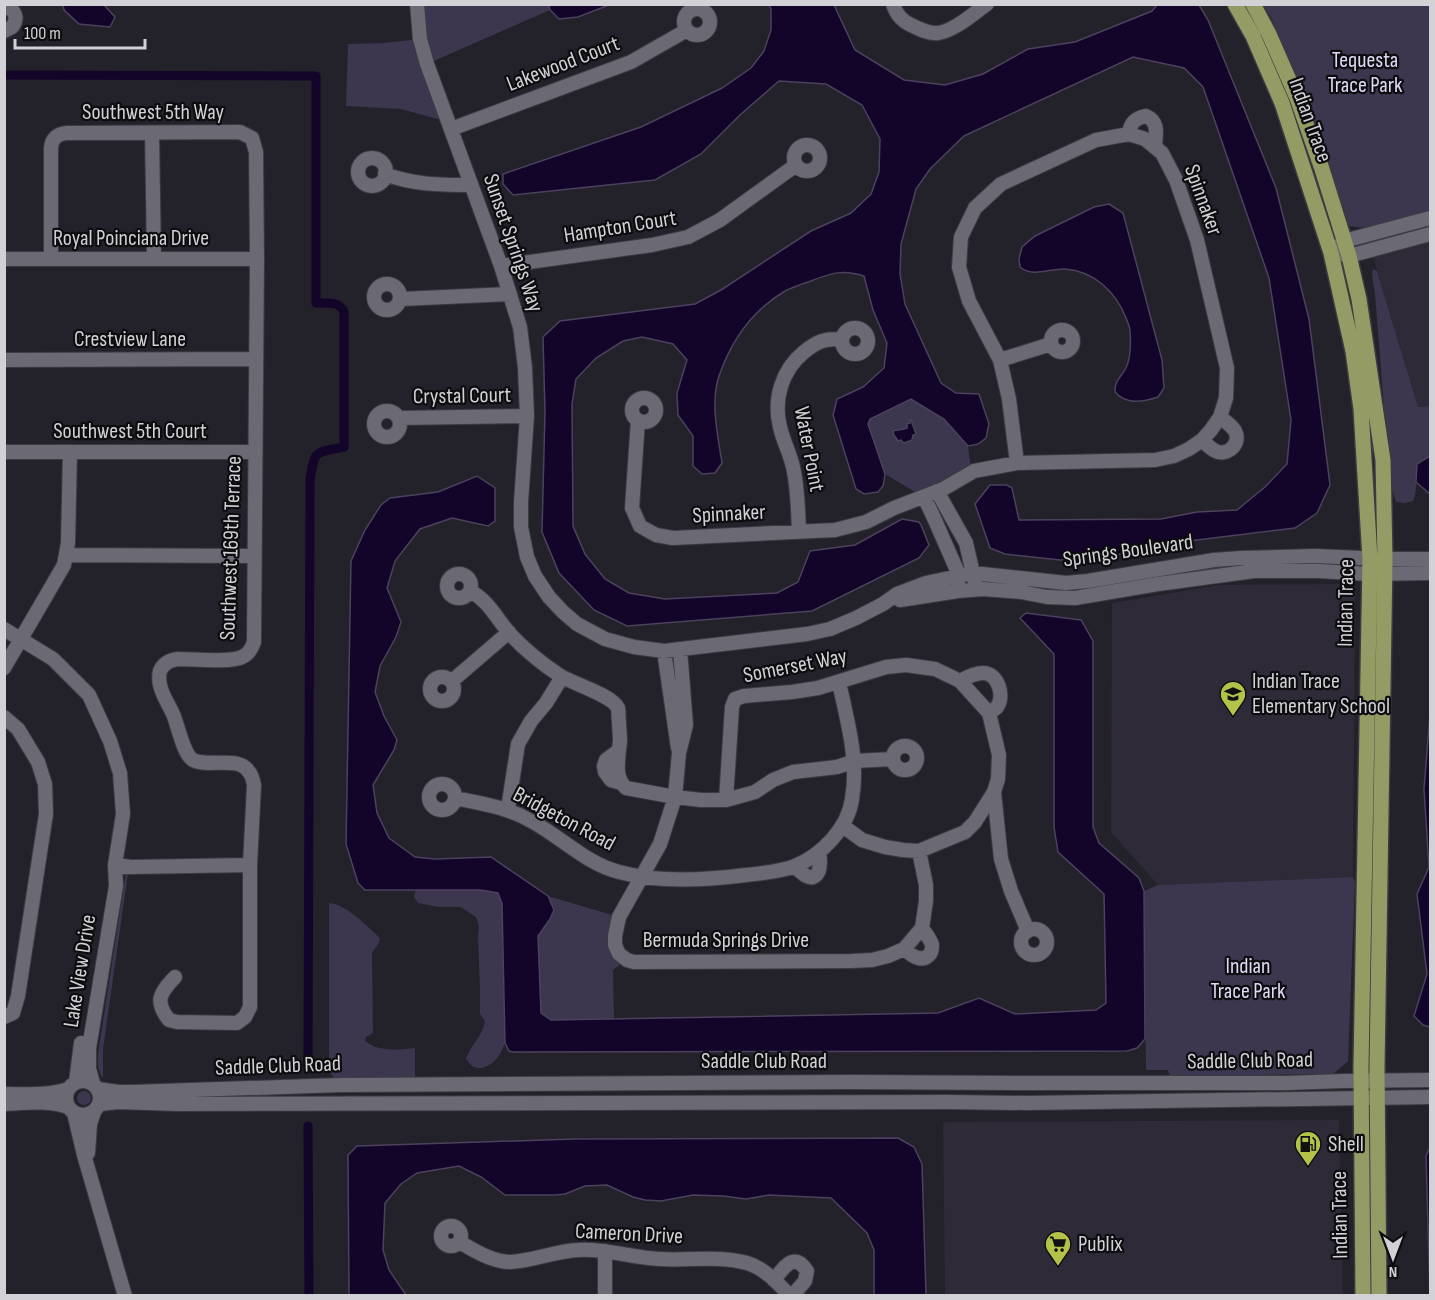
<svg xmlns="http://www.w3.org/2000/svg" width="1435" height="1300" font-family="'Sofia Sans Condensed',sans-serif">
	<rect width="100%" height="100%" fill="#23212a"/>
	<!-- built -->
	<path fill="#2e2a38" d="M1430,234V406L1418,407L1371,250Z
		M1341,584L1355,590L1353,877L1158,885L1111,832L1112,603L1219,585Z
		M1339,1120L1343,1295H945L943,1122Z"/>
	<!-- green -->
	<path fill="#3d364f" d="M417,5H549L550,10L427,64L448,122L401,109L346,106L348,44L384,43L420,39Z
		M1263,5H1430V234L1371,250L1365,228L1348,226L1313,119L1272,19Z
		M1373,269L1377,271L1418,407L1430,406V456L1417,464C1416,476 1418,489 1413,501L1405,503L1396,502L1390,482L1375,294L1372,275Z
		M911,399L944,419L968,446L971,470L920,495L885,474L868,424L870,419Z
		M127,866H129L103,1049V1078C95,1067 98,1054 100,1041Z
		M1353,877L1355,882L1348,1061L1333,1074L1170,1076L1168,1070H1146L1144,891L1158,885Z
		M416,890H481L498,893L502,904L505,1043C503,1047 501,1053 498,1057C489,1069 473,1074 466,1058C472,1044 483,1035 485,1021L480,1014V989L478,935L479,926L476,917L461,907H439L418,903L414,897Z
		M548,896L619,917L615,931L627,960L613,970L614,1019L551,1020L540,1013L538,936L550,919L554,910Z
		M329,903C346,904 367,926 380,938L379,943L372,953L373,1033L366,1037L365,1041C378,1052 399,1050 415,1048V1084L341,1085L329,1072Z
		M77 1098a7 7 0 1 1 14 0a7 7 0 1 1-14 0Z"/>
	<!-- water -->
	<path fill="#130429" stroke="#4c425d" stroke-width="1.5" d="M63,5H104L115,17L110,27L79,24L64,10Z
		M549,5V4L609,5L578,17L559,19L550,10Z
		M769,5H834L855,50L904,80L945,85L983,74L1028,49L1075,42L1152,11L1157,5H1199L1208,20L1276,188L1309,319L1330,485L1317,513L1295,528L1181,542L1105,557L1060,560L1005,554L990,548L975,504L990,485H1007L1012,488L1019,520L1161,519L1197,512L1237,510L1265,487L1287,464L1291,420L1269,278L1203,87L1184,68L1133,57L964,136L930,169L916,189L901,244L900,274L905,304L941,383L956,393L979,394L989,424L986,438L978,444L968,446L944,419L911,399L870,419L868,424L885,474L883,486L878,492L864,494L856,489L833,415L837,399L863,387L884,368L887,343L873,310L864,276C843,269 831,273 811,281C802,284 793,287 785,291C753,310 731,341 719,376C710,402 718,437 722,463L715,473L702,474L693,466V436L678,415L677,393L687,360L673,344L642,337L623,341L596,358L576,379L572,404L573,526L585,554L605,579L629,593L665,599L777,593L798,582L810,551L855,545L902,519L919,522L921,525L929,545L919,558L812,611L627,626L594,610L559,573L542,532L545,411L543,337L560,321L695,304L721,290L811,231L851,213L871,194L879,172L880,139L862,105L826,84L779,81L741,114L701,154L655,180L513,195L503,184V174L641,127L722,88L751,68L764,51L771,30V9Z
		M1109,204L1123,213L1162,360L1164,388L1158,397C1143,402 1126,405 1115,392C1115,379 1120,379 1126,368C1131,357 1131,344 1130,331C1130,327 1128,323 1126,318C1116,292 1094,271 1065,269C1050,268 1033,278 1020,267L1019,259L1022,247L1035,236L1094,207Z
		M911,420L916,434L913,435L912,440L904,443L901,440L898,441L894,435L893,431C897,429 900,431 907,428V424L910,423L909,421Z
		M1430,456V494L1416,482L1417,464Z
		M477,476L495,488V521L488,526L452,518L420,529L395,561L387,588L401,622L396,637L380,666L375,692L384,716L397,740L394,750L373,785L377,813L389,838L415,857L435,859L491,857L548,896L554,910L550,919L538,936L541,1013L551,1020L938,1013L979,998L1015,1014L1096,1010L1106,1003L1104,894L1058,852L1054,827V654L1020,618L1026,613L1081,620L1093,641V827L1099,843L1139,878L1144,891L1145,1039L1137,1048L1127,1051L513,1052L509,1051L505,1043L502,904L498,893L481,890H365L358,883L346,844L351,561L365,530L381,505L390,498L438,492Z
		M1430,714V1027L1423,1025L1414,1016L1427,974L1417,894L1429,867L1424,789Z
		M898,1138L914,1147L922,1164L926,1295H874V1250L867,1233L831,1198L769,1195L746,1199L723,1196L693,1195L661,1201L645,1200L633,1197L607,1185L585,1186L565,1194L555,1195H505L481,1177L459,1166L417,1173L401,1184L385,1203L383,1250L389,1270L406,1295H349L348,1155L357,1146L575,1139Z
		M1430,1147V1296L1426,1156Z"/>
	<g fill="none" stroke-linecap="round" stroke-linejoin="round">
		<!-- canal -->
		<path stroke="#130429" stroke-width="9" d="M4,75L316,76V303C327,303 340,301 344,312V447C314,453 315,449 310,480L308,1065
			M308,1126L309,1296"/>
		<!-- minor casing -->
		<g stroke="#3c3b41" stroke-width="16">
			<path id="minor" d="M417,4L420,39L427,64L501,266L520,327L525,368L527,416L521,502V527L527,557L535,576L549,597L563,612L577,624L605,639L634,647L664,651L807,634L830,629L856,618L883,604L897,594L926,583L973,573L1066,583L1088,581L1214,560L1241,558L1315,556L1385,559H1430
				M893,4C896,14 902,21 911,25C919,29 929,34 938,33C954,31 974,13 987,4
				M4,6C15,9 19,18 12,27L4,31
				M684 22a13 13 0 1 1 26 0a13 13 0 1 1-26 0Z
				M451,129L631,62L687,30
				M152,133L154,259
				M1129,134C1130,123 1135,118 1146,116C1159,122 1156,133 1155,146
				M794 158a13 13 0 1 1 26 0a13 13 0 1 1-26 0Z
				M358 172a14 14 0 1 1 28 0a14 14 0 1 1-28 0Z
				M385,174C414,185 441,185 471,185
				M1331,253L1344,241L1430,218
				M1340,254L1349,256L1430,234
				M4,259H257
				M51,259V148C52,138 57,134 67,133L240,132L252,138L256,152L257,259L254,642C252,648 249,654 242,657C230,663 193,659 178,659C170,660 163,664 160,671C159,674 159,681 160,685C162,695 169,705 173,714C178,725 183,754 193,760C209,768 239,755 249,772C252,775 253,780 254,785L250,865V1007L245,1017L237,1023L177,1022L169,1020C154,1001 160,993 175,977
				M501,266L652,245L688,237L720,220L796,165
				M374 297a13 13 0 1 1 26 0a13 13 0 1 1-26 0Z
				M401,299L510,294
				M842 341a13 13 0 1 1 26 0a13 13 0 1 1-26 0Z
				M1051 341a11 11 0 1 1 22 0a11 11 0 1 1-22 0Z
				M4,360L256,359
				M1000,360L1051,344
				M632 410a12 12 0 1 1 24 0a12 12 0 1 1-24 0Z
				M374 424a13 13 0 1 1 26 0a13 13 0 1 1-26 0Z
				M399,418L527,416
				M638,420L632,508L640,526L656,535L673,538L835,530L866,522L894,508L943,489L974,471L1017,463L1155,460L1174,456L1189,449L1202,440L1211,430L1220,417L1226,398L1227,368L1197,240L1176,180L1162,153L1145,139L1129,134L1096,140L1001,184L975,208L961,237L959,267L969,301L1000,360L1009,399L1017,463
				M1202,440C1207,444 1211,450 1218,452C1230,455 1241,442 1235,431C1231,425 1225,421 1220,417
				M4,452H255
				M937,491L966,543L975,582
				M924,497L934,518L959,575L958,582
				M799,532C798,510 798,488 793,467C790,453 783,441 780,427C773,399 782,370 804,352C816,342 827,337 842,340
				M67,555L254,556
				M447 586a12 12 0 1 1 24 0a12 12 0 1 1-24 0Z
				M470,591C489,601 496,618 510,634C525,650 541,663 559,675C573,684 612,695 618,708C619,712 618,718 619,722C619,728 620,734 620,740C619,756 613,777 626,788L675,797L701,800H726L755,792L773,780L793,772L837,767L855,761L893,759
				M900,600L958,591L983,589L1021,592L1047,597L1075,598L1158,584L1254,571H1319L1370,574L1430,573
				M4,629L53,659L89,695L110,741L120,773L123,814L115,865L116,886L89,1048V1069L93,1083
				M680,649L686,725L679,753L675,797L660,844L619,917L615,936V945L619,954L627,960L634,962L851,961L872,960L888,956L904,949L922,928L926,901V885L919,851
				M664,651L678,748
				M4,668L64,565L68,543L70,452
				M430 689a12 12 0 1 1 24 0a12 12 0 1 1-24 0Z
				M452,681L509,632
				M960,681C967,677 975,673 983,673C998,673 1005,696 997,707C995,709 992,711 989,713
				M4,717L18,729L38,762L45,784L46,814L18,996L13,1013L4,1017
				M893 758a12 12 0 1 1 24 0a12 12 0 1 1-24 0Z
				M618,751L606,760L604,766L605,772L611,780L621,783
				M429 797a13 13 0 1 1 26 0a13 13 0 1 1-26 0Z
				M455,798C484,804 507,807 533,822C562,838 587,864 619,872C660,883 705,880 746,875C763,873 780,872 795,866C822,855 848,828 852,799C859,760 847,721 839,682
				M726,800L732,707L735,699L744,696L792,692L818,688L886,667L906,665L935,669L960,681L989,713L999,755L998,779L994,792L1001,859L1011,891L1028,931
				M508,809L518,744L531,721L546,703L562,677
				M843,826L862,840L885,847L903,850L919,851L965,832L975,822L994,792
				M115,865L131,867L250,865
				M795,866C813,887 823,876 819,852
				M1021 942a13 13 0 1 1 26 0a13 13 0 1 1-26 0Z
				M904,949C911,955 922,964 930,954C932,951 932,948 932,945C930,938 925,933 922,928
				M66 1098a17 17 0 1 1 34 0a17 17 0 1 1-34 0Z
				M76,1082L81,1043
				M98,1089L118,1092H132L341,1085L852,1082L1039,1083H1286L1343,1081L1430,1080
				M4,1094C25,1094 48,1096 68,1089
				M4,1104C25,1103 49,1100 68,1107
				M100,1104L118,1102L178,1104L947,1102L1028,1103L1430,1097
				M74,1113L84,1155L125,1296
				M88,1153L90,1124L94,1112
				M441 1236a10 10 0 1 1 20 0a10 10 0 1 1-20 0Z
				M460,1242C474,1251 493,1262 510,1262C533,1261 555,1251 578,1250C606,1248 632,1258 660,1259C688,1261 718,1255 747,1263C764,1268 778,1283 790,1296
				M605,1251V1296
				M774,1280C784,1267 794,1251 807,1271L805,1281L792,1296"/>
		</g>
		<!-- major casing -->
		<g stroke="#3c3b41" stroke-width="18">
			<path id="major" d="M1235,4L1253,36L1282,103L1331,253L1353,351L1361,409L1370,559L1361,1067L1363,1296
				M1253,4L1269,34L1297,98L1322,169L1349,256L1359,299L1383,460L1385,559L1377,1067L1379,1296"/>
		</g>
		<!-- minor -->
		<use href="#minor" stroke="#6b6973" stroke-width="14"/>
		<!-- major -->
		<use href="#major" stroke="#949b64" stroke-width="15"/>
	</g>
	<!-- icons -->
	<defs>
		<g id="school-pin" transform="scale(1.35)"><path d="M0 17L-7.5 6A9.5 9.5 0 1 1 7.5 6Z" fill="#b4c24a" stroke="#0d0c0f"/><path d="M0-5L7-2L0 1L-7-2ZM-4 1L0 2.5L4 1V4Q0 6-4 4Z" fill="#111"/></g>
		<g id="fuel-pin" transform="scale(1.35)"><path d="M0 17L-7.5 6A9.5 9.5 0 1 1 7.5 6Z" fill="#b4c24a" stroke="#0d0c0f"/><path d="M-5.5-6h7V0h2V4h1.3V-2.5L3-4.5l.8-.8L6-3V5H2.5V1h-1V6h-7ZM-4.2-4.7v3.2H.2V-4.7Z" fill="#111"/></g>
		<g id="supermarket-pin" transform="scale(1.35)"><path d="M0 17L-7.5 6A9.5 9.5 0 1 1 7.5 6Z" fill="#b4c24a" stroke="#0d0c0f"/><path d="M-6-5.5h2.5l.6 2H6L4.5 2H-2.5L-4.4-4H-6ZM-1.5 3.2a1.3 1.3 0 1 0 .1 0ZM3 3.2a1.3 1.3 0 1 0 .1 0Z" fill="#111"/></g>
	</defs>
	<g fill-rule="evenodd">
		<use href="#school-pin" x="1233" y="694"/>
		<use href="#fuel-pin" x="1308" y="1144"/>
		<use href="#supermarket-pin" x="1058" y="1244"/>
	</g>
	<g text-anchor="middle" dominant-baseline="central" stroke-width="4.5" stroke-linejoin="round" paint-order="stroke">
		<!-- park labels -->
		<g font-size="22" fill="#e0d9f6" stroke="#0d0c0f">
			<text x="1365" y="60">Tequesta<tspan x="1365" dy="25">Trace Park</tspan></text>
			<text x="1248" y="966">Indian<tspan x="1248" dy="25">Trace Park</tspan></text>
		</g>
		<!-- street labels -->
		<g font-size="22" fill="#d2d1d6" stroke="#0d0c0f">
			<text transform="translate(563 64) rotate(-21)">Lakewood Court</text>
			<text x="153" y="112">Southwest 5th Way</text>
			<text transform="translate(1310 120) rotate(70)">Indian Trace</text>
			<text transform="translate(1203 200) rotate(70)">Spinnaker</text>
			<text transform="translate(620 227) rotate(-9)">Hampton Court</text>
			<text x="131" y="238">Royal Poinciana Drive</text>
			<text transform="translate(513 243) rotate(71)">Sunset Springs Way</text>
			<text x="130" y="339">Crestview Lane</text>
			<text transform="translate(462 396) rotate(-1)">Crystal Court</text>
			<text x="130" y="431">Southwest 5th Court</text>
			<text transform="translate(809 449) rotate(79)">Water Point</text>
			<text transform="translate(729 514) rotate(-3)">Spinnaker</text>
			<text transform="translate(231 548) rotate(-88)">Southwest 169th Terrace</text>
			<text transform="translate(1128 551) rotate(-8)">Springs Boulevard</text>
			<text transform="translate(1346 603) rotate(-89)">Indian Trace</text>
			<text transform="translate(795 666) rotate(-11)">Somerset Way</text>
			<text transform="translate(564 819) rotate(28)">Bridgeton Road</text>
			<text x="726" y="940">Bermuda Springs Drive</text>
			<text transform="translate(80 971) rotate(-81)">Lake View Drive</text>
			<text x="764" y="1061">Saddle Club Road</text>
			<text transform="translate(1250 1061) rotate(-1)">Saddle Club Road</text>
			<text transform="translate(278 1066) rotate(-2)">Saddle Club Road</text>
			<text transform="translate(1340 1215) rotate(-91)">Indian Trace</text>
			<text transform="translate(629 1234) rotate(3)">Cameron Drive</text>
		</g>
		<!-- poi labels -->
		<g font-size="22" fill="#d2d1d6" stroke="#0d0c0f" text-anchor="start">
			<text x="1252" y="681">Indian Trace<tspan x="1252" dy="25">Elementary School</tspan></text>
			<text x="1328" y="1144">Shell</text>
			<text x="1078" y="1244">Publix</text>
		</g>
	</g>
	<!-- border -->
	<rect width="1435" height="1300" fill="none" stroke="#d2d1d6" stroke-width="12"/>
	<!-- north arrow -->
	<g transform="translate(1393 1258) rotate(180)" stroke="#0d0c0f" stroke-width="4.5" paint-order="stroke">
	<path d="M0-4.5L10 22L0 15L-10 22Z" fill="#d2d1d6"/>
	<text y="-9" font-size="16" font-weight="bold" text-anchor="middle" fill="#d2d1d6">N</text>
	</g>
	<!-- scale -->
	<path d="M15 39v9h130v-9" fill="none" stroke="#d2d1d6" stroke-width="3"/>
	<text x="24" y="39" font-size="18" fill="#d2d1d6" stroke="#0d0c0f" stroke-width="4.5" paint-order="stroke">100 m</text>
</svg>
